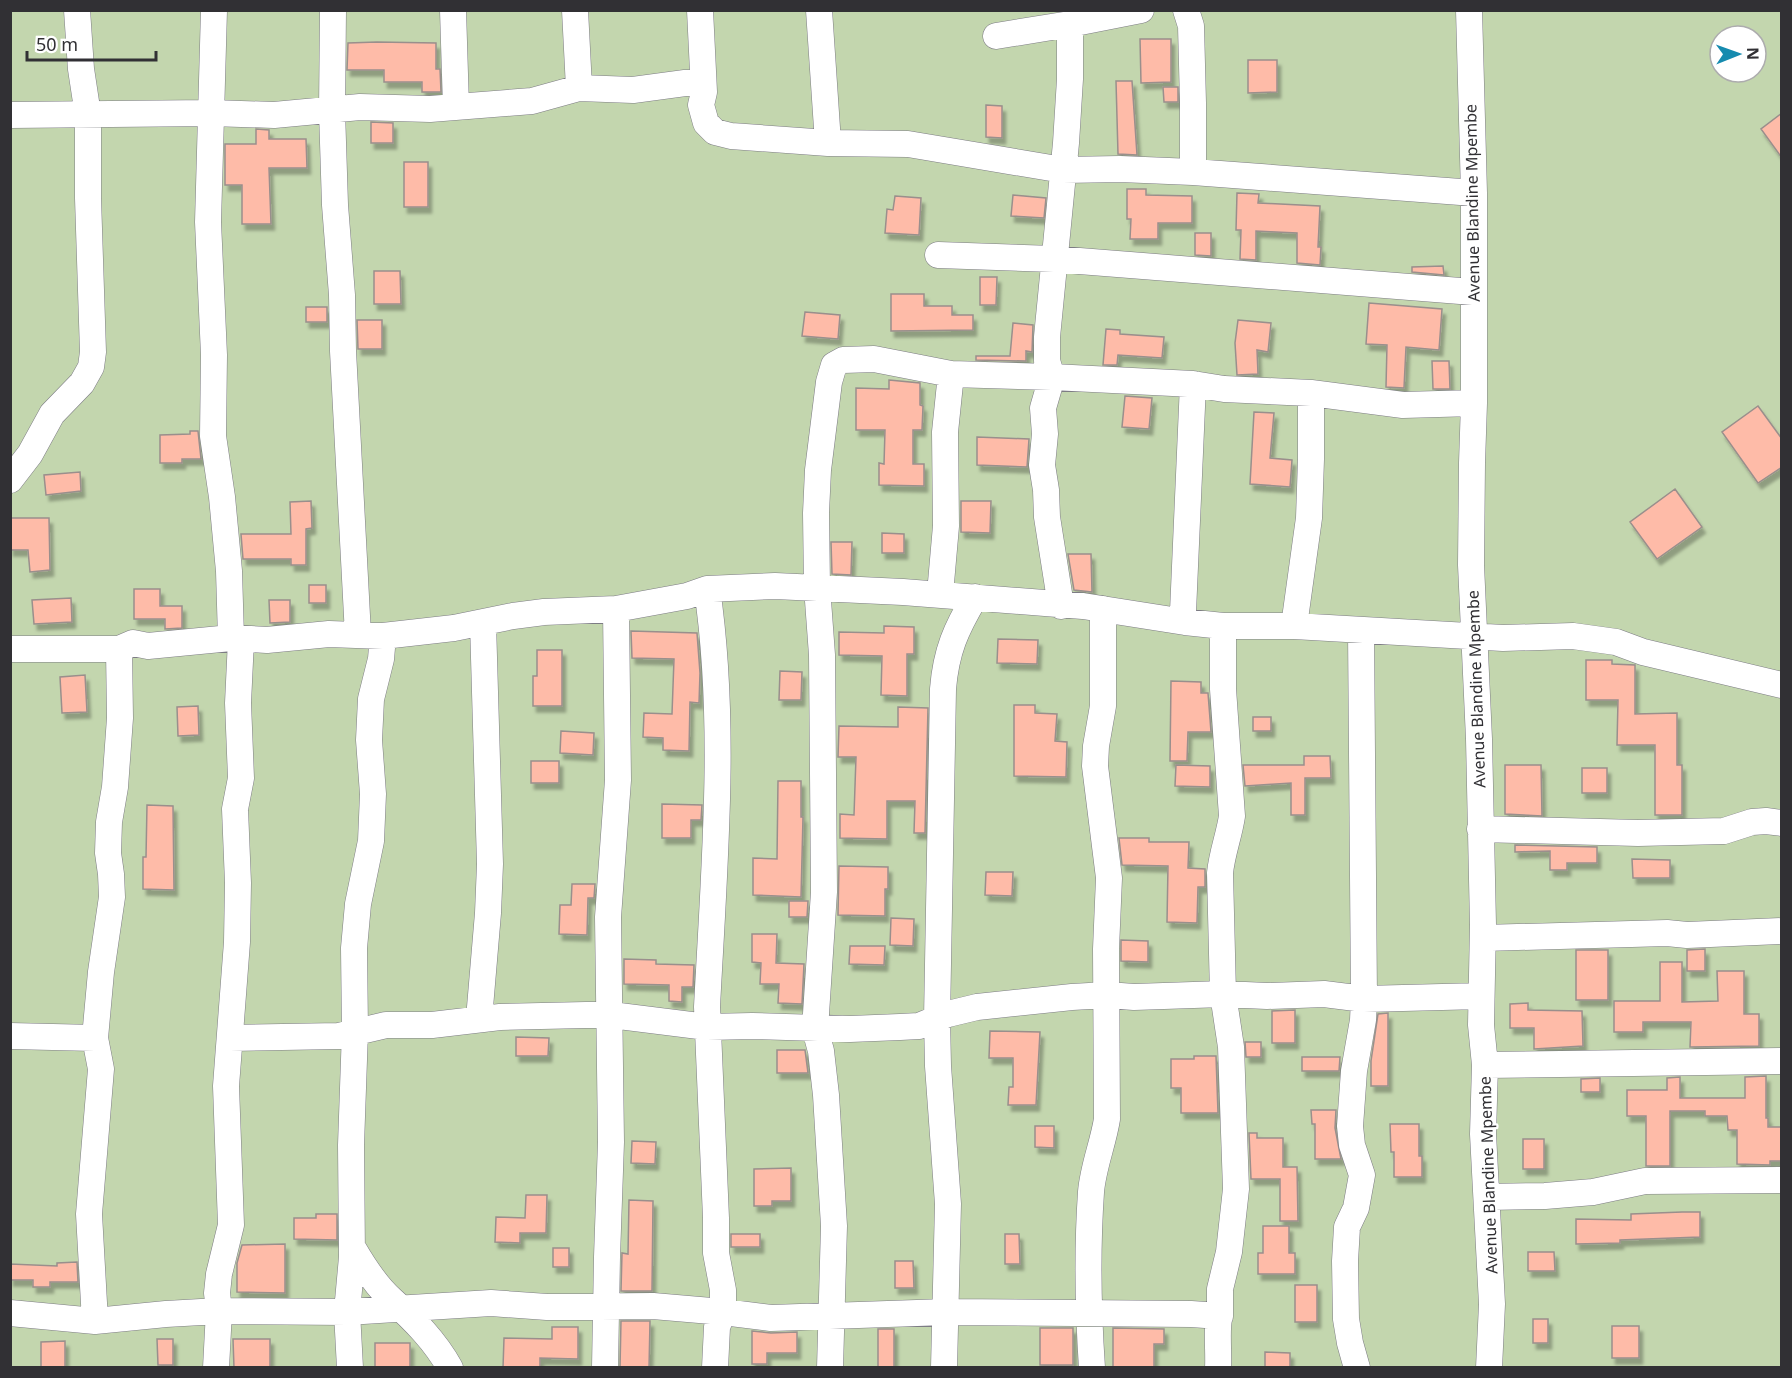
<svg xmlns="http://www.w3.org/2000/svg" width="1792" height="1378" font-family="'Noto Sans',sans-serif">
	<defs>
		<filter id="shadow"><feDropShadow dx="3.5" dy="6" stdDeviation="1.5" flood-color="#0004"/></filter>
	</defs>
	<rect width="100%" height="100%" fill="#eceaf4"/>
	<!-- green -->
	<path fill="#c3d6ae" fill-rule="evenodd" d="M11,11H1781V1367H11ZM1720,36H1756V72H1720Z"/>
	<!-- building -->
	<path fill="#febba8" stroke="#9a8f8c" stroke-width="1.5" filter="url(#shadow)" d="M1140,39H1171V82L1141,83Z
		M377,42L436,43V69H440L441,92H422V82H384V70H347L348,43Z
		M1248,60H1277V92L1248,93Z
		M1116,81H1132L1137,155L1118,154Z
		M1163,87H1178V102H1164Z
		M986,105L1002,106V138L986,137Z
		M1782,113V158L1761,129Z
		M371,122L393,123V143H371Z
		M256,129L269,130V139H306L307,168H269L271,224H242V185H225V144H256Z
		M404,162H428V207H404Z
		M1127,189H1146V195L1192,196V223H1158V239H1130L1131,219H1127Z
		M1237,193L1259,194L1258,203L1320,206L1318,247H1321L1320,265L1297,263V233L1256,231V260L1240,259L1241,230H1236Z
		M1013,195L1046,198L1044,218L1011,216Z
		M895,196L921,198L919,235L885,233L887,209L893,210Z
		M1195,233H1211V256L1195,255Z
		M1443,266L1444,275L1412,272V267Z
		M374,271H400L401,304H374Z
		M980,277H997L996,305H980Z
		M891,294H924V306H952V315H973V330L891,331Z
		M1369,303L1442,309L1439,350L1406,347L1404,388L1386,387L1387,345L1366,344Z
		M306,307H327V322H306Z
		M805,312L840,315L838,339L802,336Z
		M357,320H382V349H358Z
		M1238,320L1271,323L1268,352L1257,350L1258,374L1237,375L1235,343Z
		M1013,323L1033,325L1032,352L1026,351V361L976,360V356H1010Z
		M1106,329L1120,330V334L1164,337L1162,358L1118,355L1117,365H1103Z
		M1432,361H1449L1450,389H1433Z
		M889,380L920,383V405L923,406L922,430H913V464H924V486L879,485V463L884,464L885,430H856V388L889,389Z
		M1125,396L1152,398L1149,429L1122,427Z
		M1758,406L1782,439V467L1758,483L1722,432Z
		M1254,412L1274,413L1270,458L1292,460L1290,487L1250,484Z
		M190,431H198L201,459H182V463H160V435L190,434Z
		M977,437L1029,439L1027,467L977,465Z
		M80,472L81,491L46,495L44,475Z
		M1675,489L1702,527L1657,559L1630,522Z
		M311,501L312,528L306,529V565H291V559H243L241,534H291L290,502Z
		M961,501H991L990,533L961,532Z
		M10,518H49L50,570L30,572L28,550H10Z
		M882,533L904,534V553H882Z
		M831,542H852L851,575L832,574Z
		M1068,554H1091L1092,592L1074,590Z
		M309,585H326V603H309Z
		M134,589H160V606H182V628L165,629V619H134Z
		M71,598L72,622L34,624L32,600Z
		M269,600H290V622L270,623Z
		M884,626L914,627V654H907V696L881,695L882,656L839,655V632L884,633Z
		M631,631L697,633L700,673L699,703L690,702L689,751L663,750V738L643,737L644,713L672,714L674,659L632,658Z
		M998,639L1038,640L1037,664L997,663Z
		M537,650H562V706H533V676H537Z
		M1586,660H1612V664L1635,665V714L1677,713V765H1682V815H1655V745H1617L1618,700H1586Z
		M780,671L802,672L801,700H779Z
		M85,675L87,712L62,713L60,677Z
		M1171,681L1201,682V693H1208L1211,732H1188L1187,761H1170Z
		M1014,705H1035V713L1057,714L1055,741L1067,742L1066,777L1014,776Z
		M198,706L199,735L178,736L177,707Z
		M898,707L928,708L925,833H914L915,801H887V839L840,838V814L854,815L856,757H838L839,726L898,727Z
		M1253,717H1271V731H1253Z
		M561,731L594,733L593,755L560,753Z
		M1304,756H1330L1331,778H1305V815H1291V783L1245,786L1243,765H1304Z
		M531,761H559V783H531Z
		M1176,765L1210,766V787L1175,786Z
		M1505,765H1541L1542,816L1505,814Z
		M1582,768H1607V793H1582Z
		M778,781H801V817H803L801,897L753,895V858L777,859Z
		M662,804L702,805L701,820H691V838H662Z
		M147,805L173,806L174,890L143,889V857H146Z
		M1119,838H1149V842H1189L1188,868L1205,869V887H1198L1197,923L1167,922L1168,866L1122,865Z
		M1515,845L1597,847V863H1567V870H1550V851L1515,852Z
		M1632,859L1670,860V878H1633Z
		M839,866L888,867V889H885V916L838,915Z
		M986,872H1013L1012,896L985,895Z
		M572,884H595L594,898H588L587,935L559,934L560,905H571Z
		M789,901H808L807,917H789Z
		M891,918L914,919L913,946L890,945Z
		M752,934H777L776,963L804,964L802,1004L778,1003L779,984H760L761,963L752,962Z
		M1121,940L1148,941V962L1121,961Z
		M850,946H885L884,965L849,964Z
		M1705,949V971H1687V950Z
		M1576,950H1608V1000H1576Z
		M624,959L656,960V964L694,965L693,987H682V1002L669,1001V985L624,984Z
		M1660,962H1682V1002L1718,1001L1717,971H1744V1014H1759V1046L1690,1047L1691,1022H1643V1032H1614V1001H1660Z
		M1528,1003V1010L1582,1011L1583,1046L1534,1049V1028H1510V1004Z
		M1295,1010V1043H1272V1011Z
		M1388,1013V1086H1371V1061L1378,1014Z
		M990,1031L1040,1032L1036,1105H1008L1009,1087H1013V1058H989Z
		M516,1037L549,1038L548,1056H516Z
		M1245,1042H1261V1057H1246Z
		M777,1050H805L808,1073H777Z
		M1194,1056H1216L1218,1113H1181V1088H1171V1059H1194Z
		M1302,1057H1340L1339,1071H1302Z
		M1766,1076V1118H1768V1127H1782V1161H1770V1165L1737,1164V1130H1728L1727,1116H1705V1111H1670V1166H1646V1116H1627V1090H1667V1078L1680,1077V1098H1745V1077Z
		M1600,1078V1092H1581V1079Z
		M1311,1110H1336L1335,1128L1341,1159H1315V1124H1312Z
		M1390,1124H1419V1156H1422V1177H1394V1152H1391Z
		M1035,1126H1054V1148L1035,1147Z
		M1249,1133H1257V1138H1283V1167H1297L1298,1221H1280V1179H1251Z
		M1523,1139H1544V1169H1523Z
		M632,1141L656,1142L655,1164L631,1163Z
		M791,1168V1201H772V1206H754V1169Z
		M526,1195H547L546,1233H520V1243L495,1242L496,1217L525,1218Z
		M629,1200L653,1201L652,1291H621L622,1253L628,1254Z
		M1682,1212H1700V1237L1620,1240V1243L1576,1244V1219L1631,1220V1214Z
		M316,1214H337V1240L294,1239V1218H316Z
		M1263,1226H1289V1253H1295V1274H1258V1253H1263Z
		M731,1234H760V1247H731Z
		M1005,1234H1019L1020,1264H1005Z
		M285,1244V1293L237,1292V1263L242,1245Z
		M553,1248H569V1267H553Z
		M1528,1252H1554L1555,1271H1528Z
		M895,1261H913L914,1288H895Z
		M77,1262L78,1282H50V1287H33V1280H10V1264L57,1266V1263Z
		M1295,1285H1317V1322H1295Z
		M1533,1319H1548V1343H1533Z
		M621,1321H650L649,1368H620Z
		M1612,1326H1639V1358H1612Z
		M552,1327H578V1359L540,1358V1368H503L504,1338L552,1339Z
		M1040,1328H1073V1365H1040Z
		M1113,1328L1164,1329V1344H1154V1368H1113Z
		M878,1329H894V1368H878Z
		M752,1331L771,1333L797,1332V1353H767V1364H752Z
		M157,1339H173V1365H158Z
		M233,1339H270V1368H234Z
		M65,1341V1368H41V1342Z
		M375,1343H410V1368H375Z
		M1265,1352L1290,1353V1368H1265Z"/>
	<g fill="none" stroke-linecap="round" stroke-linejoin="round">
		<!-- minor casing -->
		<g stroke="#7d7c84" stroke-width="27">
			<path id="minor" d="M214,10L208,222L214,355L213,436L222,497L229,571L231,638
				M333,10L332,111L335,205L342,295L343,351L358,635
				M453,10L456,107
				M575,10L579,88
				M700,10L704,92L701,105L706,123L715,132L731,136L828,143L908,144L1063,170L1120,169L1193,172L1474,193
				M819,10L828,143
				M1186,10L1191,26L1193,103V172
				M1469,10L1474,193V403L1472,463L1471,565L1479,739L1483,925L1481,1025L1485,1065L1483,1134L1492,1304L1489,1368
				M996,36L1070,24L1141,10
				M10,115L211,113L274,115L360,107L430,109L532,101L579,88L633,90L685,83H703
				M938,255L1054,259L1473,292
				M10,480L30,454L52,414L82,383L91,367L93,352L88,198V115L81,69L77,10
				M707,589C727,725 714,870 707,1007L716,1218V1253L723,1290V1312L717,1327L715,1368
				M940,594L946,526L945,432L951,374
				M1061,606L1047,517L1046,490L1042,465L1045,434L1043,408L1052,377L1047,361V337L1066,143L1070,79V24
				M1185,622L1183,612L1193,384
				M1294,626L1309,518L1311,459V393
				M10,649H119L133,643L148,646L231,638L267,640L329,634L383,636L454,628L513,616L544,612L616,609L687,596L707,589L775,586L903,592L1083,606L1185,622L1223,626H1294L1503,638L1573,636L1616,642L1643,652L1782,685
				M1480,829L1638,833L1724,831L1752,822L1766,821L1782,823
				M1483,938L1667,933L1687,935L1782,931
				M479,1019L488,913L490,864L483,623
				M10,1036L95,1038
				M230,1038L339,1036L386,1025H432L500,1017L586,1015H611L707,1027L752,1026L850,1029L900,1027L919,1026L948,1014L977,1007L1072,997L1107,995L1134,997L1223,994L1267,996L1324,994L1364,999L1481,996
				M1485,1065L1782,1061
				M1487,1197L1545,1196L1593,1192L1645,1181L1782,1180
				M353,1248C364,1267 376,1286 392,1300C414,1320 435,1341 450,1368
				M10,1313L95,1321L166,1314L219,1311L347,1312L491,1303L547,1307L653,1306L723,1312L771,1318L946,1312L1191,1314L1220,1316C1216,1325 1219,1354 1218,1368
				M1220,1316V1289L1229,1252L1236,1189L1231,1047L1223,994L1220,873C1222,853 1229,836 1232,816L1223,689V626
				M95,1321L89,1214L101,1069L95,1038L101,972L112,897L111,874L108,853L109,822L115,787L120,718L119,649
				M216,1368L219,1311L217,1293L219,1274L231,1225L226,1086L237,942L238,883L235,809L241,778L238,703L241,640
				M350,1368L347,1312L352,1257L351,1145L355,1031L354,948L358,904L371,841L373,794L369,740L371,699L381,659L383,636
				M605,1368L607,1257L611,1142L608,917L618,780L616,609
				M830,1368L834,1226L826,1095L821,1051L815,1029L824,892L822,655L817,587L816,513L818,470L829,382L834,365L843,360L874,359L951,374L1052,377L1193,384L1224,389L1311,393L1403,405L1474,403
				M944,1368L948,1204L938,1066L937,1019L943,689C946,651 956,629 975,597
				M1092,1368C1088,1309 1087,1250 1091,1192C1093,1167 1103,1144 1107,1119L1106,949L1109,878L1095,766L1096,746L1103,706V609
				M1357,1368L1350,1343L1346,1319L1345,1261L1347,1227L1356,1208L1362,1175L1352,1145L1350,1126L1354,1071L1363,1020L1364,999L1361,630"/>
		</g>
		<!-- minor -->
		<use href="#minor" stroke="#fff" stroke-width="26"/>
	</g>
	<g text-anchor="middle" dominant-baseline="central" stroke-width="4.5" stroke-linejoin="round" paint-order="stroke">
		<!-- street labels -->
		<g font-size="16" fill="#313034" stroke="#fff">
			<text transform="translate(1472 203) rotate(-91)">Avenue Blandine Mpembe</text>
			<text transform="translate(1476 689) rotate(-92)">Avenue Blandine Mpembe</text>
			<text transform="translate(1488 1175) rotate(-92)">Avenue Blandine Mpembe</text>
		</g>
	</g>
	<!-- border -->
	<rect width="1792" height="1378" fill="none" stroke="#313034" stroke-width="24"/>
	<!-- north arrow -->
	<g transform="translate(1738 54) rotate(89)"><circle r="28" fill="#ffffff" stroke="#adacae" stroke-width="1.5"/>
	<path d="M0-4.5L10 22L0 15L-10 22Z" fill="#168baf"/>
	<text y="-9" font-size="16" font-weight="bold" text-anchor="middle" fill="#313034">N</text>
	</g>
	<!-- scale -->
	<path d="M27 51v9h129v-9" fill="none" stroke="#313034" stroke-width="3"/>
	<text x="36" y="51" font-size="18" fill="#313034" stroke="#ffffff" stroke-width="4.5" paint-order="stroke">50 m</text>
</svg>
